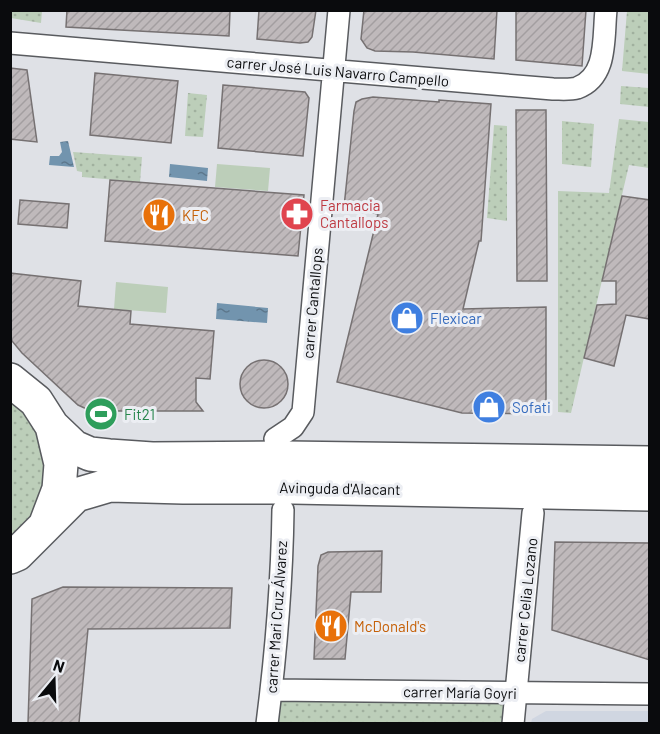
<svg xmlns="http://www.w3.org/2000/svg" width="660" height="734" font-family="Barlow,sans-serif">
	<defs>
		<pattern id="park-dots" width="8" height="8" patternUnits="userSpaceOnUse" patternTransform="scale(1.5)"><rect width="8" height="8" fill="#bcceb9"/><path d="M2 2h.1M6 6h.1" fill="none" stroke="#a0b09e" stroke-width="1.8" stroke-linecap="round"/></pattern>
		<pattern id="water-ripples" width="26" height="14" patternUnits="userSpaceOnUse" patternTransform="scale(1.5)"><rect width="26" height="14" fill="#7294ae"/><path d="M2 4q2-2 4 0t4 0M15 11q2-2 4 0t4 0" fill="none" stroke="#5c778c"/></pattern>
		<pattern id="building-hatch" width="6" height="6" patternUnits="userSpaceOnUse" patternTransform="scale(1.5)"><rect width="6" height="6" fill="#bfb9bb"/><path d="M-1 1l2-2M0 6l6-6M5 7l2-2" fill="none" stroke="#a39ea0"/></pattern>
	</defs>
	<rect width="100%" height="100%" fill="#dfe1e6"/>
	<!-- built -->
	<path fill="#d0d6e1" d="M546,711H649V723H531L532,719Z"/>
	<!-- park -->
	<path fill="url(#park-dots)" d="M10,11H42L41,23L11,18Z
		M627,11H649V74L622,71Z
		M621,86L649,88V107L620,104Z
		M188,93L207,95L203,137L185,136Z
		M619,119L649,122V168L629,165L571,413L558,412V191L609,193Z
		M562,121L594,124L591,167L562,164Z
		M494,125L507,126V221L487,218Z
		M73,152L142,157L140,182L82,177V172L77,171Z
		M11,400C17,406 25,413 30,420C50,450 49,498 24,525C20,529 15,533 11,537Z
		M271,690L516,693L513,723L267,724Z"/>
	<!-- pitch -->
	<path fill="#bcceb9" d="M217,164L270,168L268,191L215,187Z
		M116,282L168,287L166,313L114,309Z"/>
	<!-- water -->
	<path fill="url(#water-ripples)" d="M68,141L74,167L49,165L50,156H59L62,152L60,142Z
		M170,164L208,168L207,181L169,177Z
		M217,303L268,308L267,323L216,319Z"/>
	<!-- building -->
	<path fill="url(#building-hatch)" stroke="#767172" stroke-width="1.5" d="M67,10H230L229,36L66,27Z
		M259,10H316L312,37L308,42L300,43L257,39Z
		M364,10H497L494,59L413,52L375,51L367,48L361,39Z
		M516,10H586L582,66L516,60Z
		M10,68L27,70L37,142L10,139Z
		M95,73L178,81L171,143L90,135Z
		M223,85L305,92L309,98L303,156L218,148Z
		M373,97L439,102V100L491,104L481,241H479L463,309L546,307V414L462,413L337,382L378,214L344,207L354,111L356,102L362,99Z
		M516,110H546L547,281H517Z
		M110,180L304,195L298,256L105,241Z
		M622,196L650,200V319L626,315L614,366L584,358L597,305L616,304V281H602Z
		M20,200L69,204L67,228L18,224Z
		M10,273L81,281L78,306L131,311L130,324L214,331L210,379L196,378V402L203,411H91L78,405L22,353L12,341L10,334Z
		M240 384a24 24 0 1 1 48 0a24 24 0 1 1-48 0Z
		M555,542L650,543V660L552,630Z
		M382,551L381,592H351L345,659H314L318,566L321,555L328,552Z
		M63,587L232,588L230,628L88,629L79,723H28L32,599Z"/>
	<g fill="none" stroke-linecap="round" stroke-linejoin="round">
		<!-- street casing -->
		<g stroke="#595b5f" stroke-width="24">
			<path id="street" d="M10,43L553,89C561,89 570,90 577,88C608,77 603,38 606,10
				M275,439L293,427L303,412L339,10
				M271,690L650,694
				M267,724C276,653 282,581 283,510
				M513,724L533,513"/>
		</g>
		<!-- highway casing -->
		<g stroke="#595b5f" stroke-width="36">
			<path id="highway" d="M10,380L36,401L52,426L61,464L59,489L45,526L17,554L10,557
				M52,426L74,447L90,454L109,456L152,459L286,458L650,463
				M45,526L76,495L110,485L183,487H292L650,494"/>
		</g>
		<!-- street -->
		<use href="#street" stroke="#fff" stroke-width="21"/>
		<!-- highway -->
		<use href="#highway" stroke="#fff" stroke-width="33"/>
	</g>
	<!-- icons -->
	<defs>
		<g id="pharmacy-disc" transform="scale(1.725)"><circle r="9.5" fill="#e0444e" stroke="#eceef3"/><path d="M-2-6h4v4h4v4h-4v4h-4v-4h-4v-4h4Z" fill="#fff"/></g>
		<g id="restaurant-disc" transform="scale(1.725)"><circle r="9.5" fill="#e8710a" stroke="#eceef3"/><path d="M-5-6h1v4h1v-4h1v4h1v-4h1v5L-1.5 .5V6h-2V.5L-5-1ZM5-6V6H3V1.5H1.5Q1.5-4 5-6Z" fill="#fff"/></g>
		<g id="shop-disc" transform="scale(1.725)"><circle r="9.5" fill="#3f7fe0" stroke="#eceef3"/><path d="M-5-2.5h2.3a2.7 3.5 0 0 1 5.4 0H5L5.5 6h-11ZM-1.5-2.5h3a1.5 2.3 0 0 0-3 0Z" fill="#fff"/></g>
		<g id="stadium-disc" transform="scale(1.725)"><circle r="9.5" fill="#2e9e5b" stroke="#eceef3"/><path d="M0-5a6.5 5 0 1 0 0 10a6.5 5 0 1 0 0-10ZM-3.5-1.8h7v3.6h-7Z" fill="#fff"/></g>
	</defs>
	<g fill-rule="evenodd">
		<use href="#pharmacy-disc" x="297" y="214"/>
		<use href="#restaurant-disc" x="159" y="215"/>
		<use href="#shop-disc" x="407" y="318"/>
		<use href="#shop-disc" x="489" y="407"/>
		<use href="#stadium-disc" x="101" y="414"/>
		<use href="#restaurant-disc" x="331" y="626"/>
	</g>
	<g text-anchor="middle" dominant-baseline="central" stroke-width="6" stroke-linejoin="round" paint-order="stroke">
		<!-- street labels -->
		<g font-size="15" fill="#0a0b0d" stroke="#eceef3">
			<text transform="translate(338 71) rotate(5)">carrer José Luis Navarro Campello</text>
			<text transform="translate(312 303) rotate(-85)">carrer Cantallops</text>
			<text transform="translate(340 488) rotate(1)">Avinguda d'Alacant</text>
			<text transform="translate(525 600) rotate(-84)">carrer Celia Lozano</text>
			<text transform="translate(276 617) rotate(-86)">carrer Mari Cruz Álvarez</text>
			<text transform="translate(460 692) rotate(1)">carrer María Goyri</text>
		</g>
		<!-- health labels -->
		<g font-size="15" fill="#be3a42" stroke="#eceef3" text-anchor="start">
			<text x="320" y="205">Farmacia<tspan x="320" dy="17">Cantallops</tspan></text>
		</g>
		<!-- food labels -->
		<g font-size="15" fill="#c56008" stroke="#eceef3" text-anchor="start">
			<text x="182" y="215">KFC</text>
			<text x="354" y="626">McDonald's</text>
		</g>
		<!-- shop labels -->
		<g font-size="15" fill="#366cbe" stroke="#eceef3" text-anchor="start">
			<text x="430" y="318">Flexicar</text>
			<text x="512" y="407">Sofati</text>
		</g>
		<!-- leisure labels -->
		<g font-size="15" fill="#27864d" stroke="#eceef3" text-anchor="start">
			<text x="124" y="414">Fit21</text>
		</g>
	</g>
	<!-- border -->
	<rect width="660" height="734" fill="none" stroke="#0a0b0d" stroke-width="24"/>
	<!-- north arrow -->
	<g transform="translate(54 680) rotate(19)" stroke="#eceef3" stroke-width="4.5" paint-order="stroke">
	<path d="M0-4.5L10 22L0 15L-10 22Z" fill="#0a0b0d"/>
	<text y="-9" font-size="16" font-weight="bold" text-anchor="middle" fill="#0a0b0d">N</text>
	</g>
</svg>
